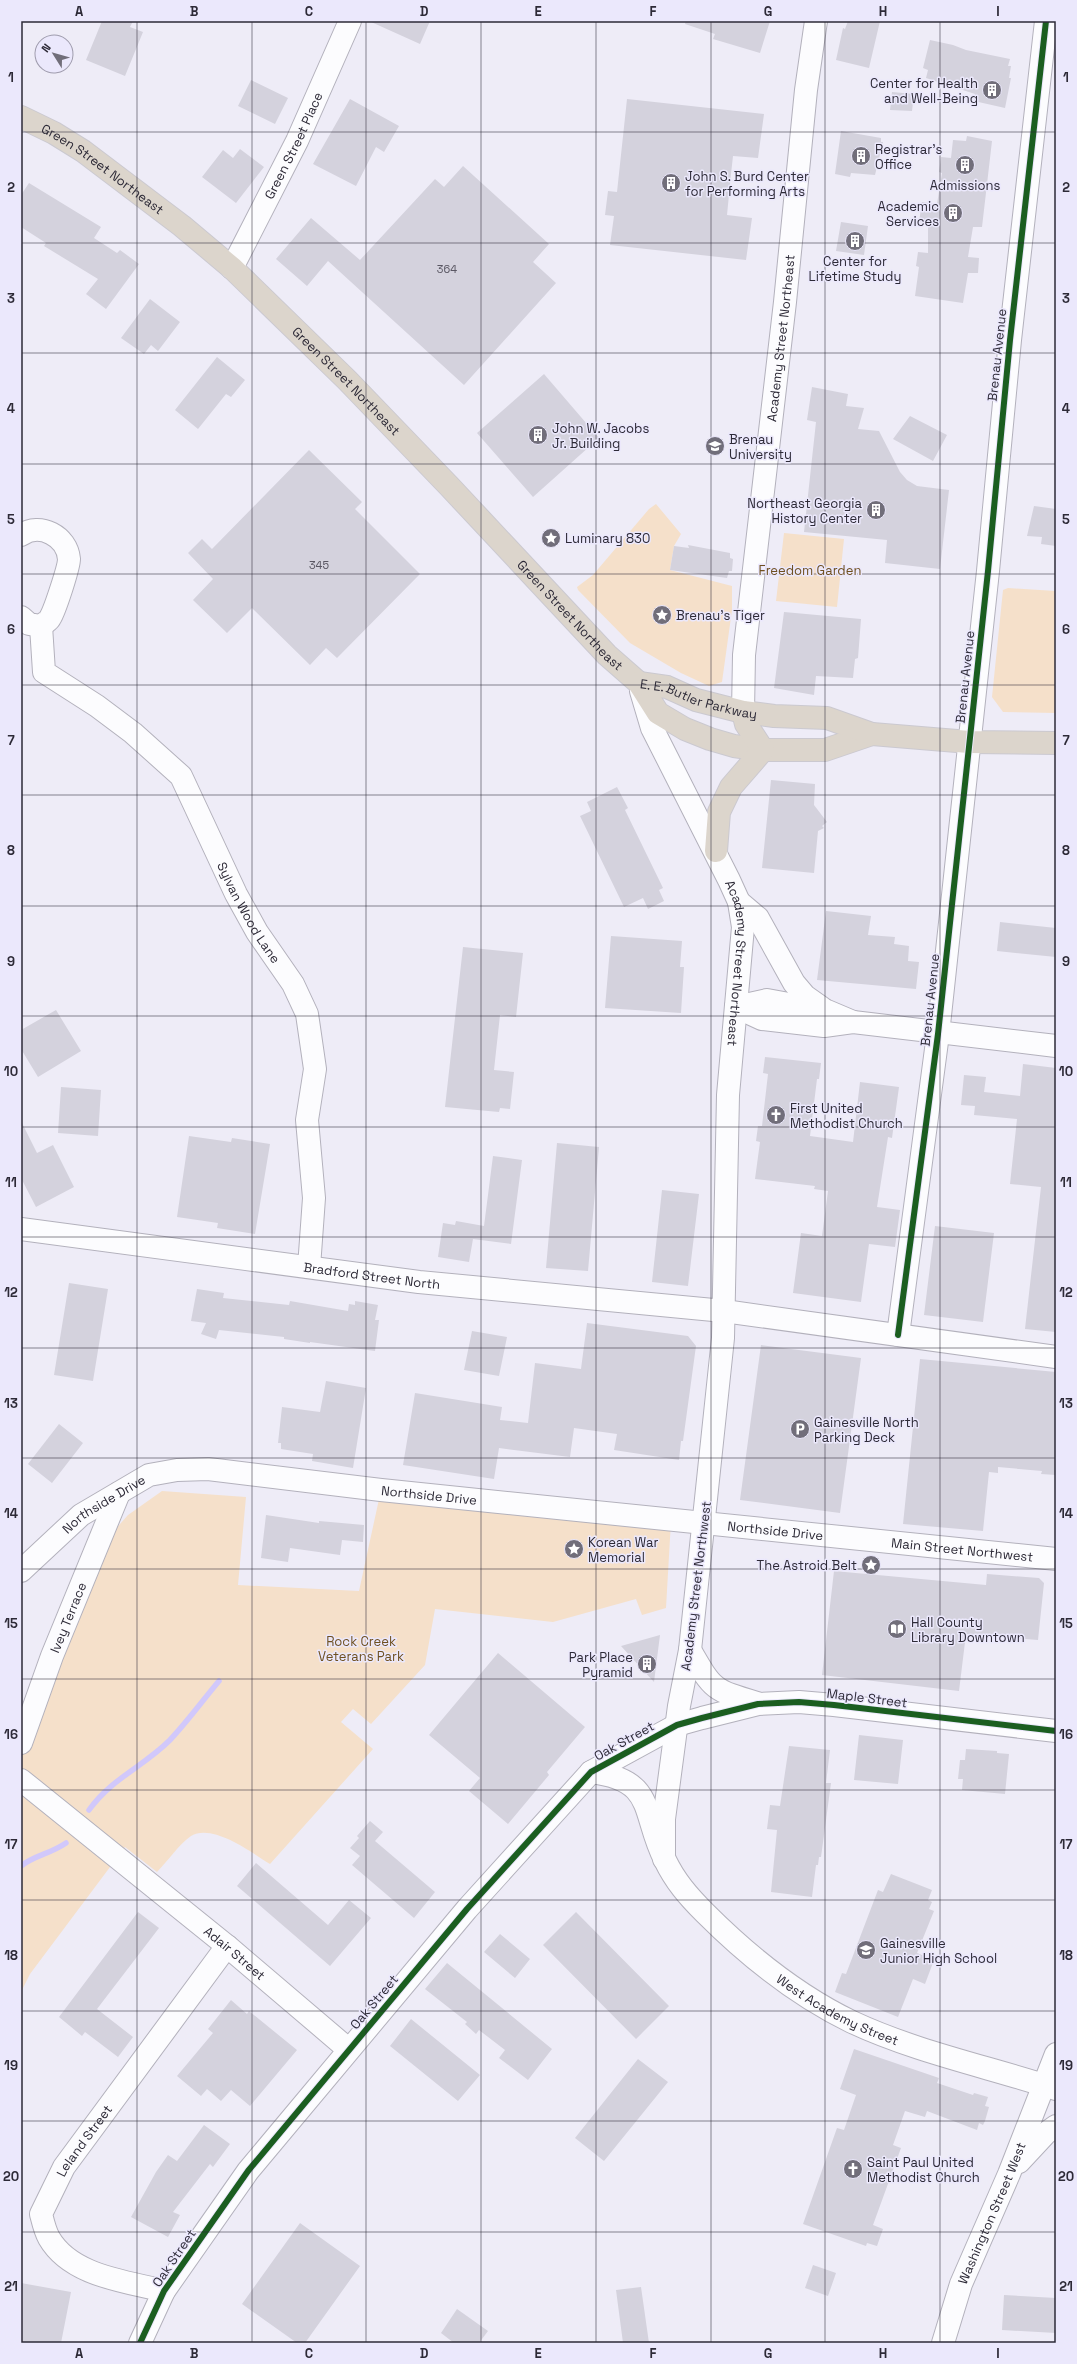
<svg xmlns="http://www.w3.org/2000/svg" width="1077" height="2364" font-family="'Space Grotesk',sans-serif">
	<rect width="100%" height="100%" fill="#eeecf7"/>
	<!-- green -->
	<path fill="#f5e0ca" d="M656,504L681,534L674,546L670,570L732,586V610L722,682L709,686L681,673L630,643L578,590L577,587L593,575L649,509Z
		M784,533L844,539L837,607L776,601Z
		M1008,588L1056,591V713L1003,712L992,697L1003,590Z
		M381,1490L671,1521L666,1608L642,1615L636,1599L553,1622L435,1609L425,1665L371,1724L353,1709L341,1722L373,1749L270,1864C252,1853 213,1823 191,1836C179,1844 168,1861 157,1872L125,1847L30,1974L21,1992V1742L97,1550L128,1515L162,1491L246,1497L238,1585L359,1591Z"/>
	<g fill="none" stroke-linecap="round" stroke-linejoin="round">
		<!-- stream -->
		<path stroke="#d1c8fb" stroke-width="5.5" d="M89,1810C112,1778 143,1767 170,1740C187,1722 203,1700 219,1681
			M21,1866C35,1855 50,1854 66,1843"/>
	</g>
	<!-- building -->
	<path fill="#d4d2dd" d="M102,21H133L130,27L143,32L125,76L86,60Z
		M369,21H430L420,44Z
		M686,21H770L760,53L713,39L715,34L685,24Z
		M848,21H880L869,68L836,60L843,28L845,29Z
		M930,40L953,45L966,50L1010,59L1008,66H1011L1009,78H1011L1005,108L974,101L975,94L926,78L928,70L923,68Z
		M251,80L288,98L275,124L238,106Z
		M892,92L914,94L912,111L890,110Z
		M350,99L399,126L384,152L376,147L356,186L313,164Z
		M627,99L764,114L758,158L733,156L731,174L727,215L752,218L746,260L610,245L614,216L605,215L608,191L617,192Z
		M841,131L881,138V142H883L875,175L851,173L850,177L835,174Z
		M967,136L992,141L982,227H973L968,257L979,258L978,273H968L963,303L915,296L919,267L916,266L918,252L928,253V224L919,222L922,202L937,204L942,173L939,172L941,157L951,158L953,140L966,141Z
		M240,149L264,167L236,203L202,177L223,150L233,158Z
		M463,166L549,244L533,262L556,283L464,385L328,261L307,286L276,259L311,218L360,260L435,179L444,187Z
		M29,183L101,227L94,238L117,253L120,250L139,264L106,309L86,294L98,279L44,246L46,243L21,227V195Z
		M841,222L868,226L864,255L836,251Z
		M150,299L180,322L158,351L151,345L144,354L121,338Z
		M217,357L245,380L231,397L226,394L198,429L175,410Z
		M544,374L599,438L533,497L477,433Z
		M812,387L848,394L846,406L864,408L858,429L879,431L900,472L907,480L917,486L949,490L940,569L885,563L887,540L804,532L816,422L807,420Z
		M910,416L947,435L933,461L893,439Z
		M309,450L362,502L355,509L420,574L337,658L326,648L310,665L252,608L227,633L193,600L213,579L188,553L202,539L212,549Z
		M1034,506L1056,509V546L1041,544L1042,537L1027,536Z
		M688,545L730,553V558L733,559L732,571H729L727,578L670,570L674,546L689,548Z
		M784,612L861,619L858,658L855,659L853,678L816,676L814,695L774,688Z
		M771,780L815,784L814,805L827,822L822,826L824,828L818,831L814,873L762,868Z
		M617,787L628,808L625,810L663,888L659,890L664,901L648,909L643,898L624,907L580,816L591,811L587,802Z
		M826,911L871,916L868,935L895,937L894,944L909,946L908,961L919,962L916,989L817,980Z
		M1000,922L1056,928V957L997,951Z
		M611,936L682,941L680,967H684L681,1013L605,1008Z
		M463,947L523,953L516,1017L500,1015L494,1070L514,1072L510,1109L500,1108L499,1112L445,1107Z
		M56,1010L81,1051L38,1077L21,1049V1030Z
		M765,1057L821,1063L819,1079H817L810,1136L853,1142L860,1082L899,1087L892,1138L888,1137L877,1207L900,1210L895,1247L869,1244L861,1302L793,1293L801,1233L822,1236L828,1191L814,1189L815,1186L755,1179L760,1142L756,1141L758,1126H762L768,1074L763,1073Z
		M1023,1064L1056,1068V1332L1025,1329L1041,1187L1010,1184L1017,1119L974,1115L975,1106L961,1105L964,1075L986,1077L984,1092L1020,1096Z
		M61,1087L101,1090L98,1136L58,1133Z
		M21,1121L37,1153L53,1145L74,1187L36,1207L21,1178Z
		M189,1136L231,1142L232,1138L270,1144L255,1234L217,1228L218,1223L177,1217Z
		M557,1143L599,1147L588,1271L546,1268Z
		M493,1156L522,1160L511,1244L473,1239L469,1262L438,1257L443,1223L455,1225L456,1221L484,1226Z
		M662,1190L699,1194L688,1286L652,1282Z
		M935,1226L994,1233L983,1322L924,1315Z
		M69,1283L108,1289L93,1381L54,1375Z
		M197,1289L224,1293L223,1298L289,1305L290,1301L348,1311L349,1304L355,1305V1301L378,1305L375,1320H379L375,1351L310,1342V1343L284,1339V1337L219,1330L216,1339L201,1334L206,1323L191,1321Z
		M587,1323L688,1336L696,1346L683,1441H681L679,1460L614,1450L617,1434L574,1428L570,1457L499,1448L494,1479L403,1465L415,1393L502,1407L500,1420L528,1423L535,1363L581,1369Z
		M472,1331L507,1337L499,1376L464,1370Z
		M761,1345L861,1358L840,1513L740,1500Z
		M920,1359L1056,1372V1475L1041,1474L1042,1471L998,1467V1473L989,1472L983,1531L903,1524Z
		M326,1381L366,1388L353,1468L312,1461L313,1454L281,1449V1443H278L282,1407L320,1412Z
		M59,1424L83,1443L52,1483L28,1464Z
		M266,1515L319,1523V1521L364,1525L363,1542L342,1540L340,1555L290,1548L288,1562L261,1558Z
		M834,1571L986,1585L987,1574L1039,1578L1044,1583L1038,1640L966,1634L959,1691L822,1675Z
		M660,1635L654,1682L621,1646Z
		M498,1653L585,1727L547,1772L549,1775L508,1824L469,1791L480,1778L429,1735Z
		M859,1735L903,1740L898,1784L854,1780Z
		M789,1746L830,1750L826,1783H831L821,1857H819L818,1865H816L812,1897L771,1892L777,1830L767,1829L770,1805L780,1806Z
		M966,1749L997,1751V1753L1009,1754L1005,1794L962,1790L963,1779H958L960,1760H965Z
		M370,1821L383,1832L375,1841L435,1892L414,1918L352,1865L360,1856L350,1848L359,1838L357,1836Z
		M256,1863L328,1925L349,1900L371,1918L330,1966L237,1886Z
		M891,1874L932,1890L928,1900L932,1902L929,1909L934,1911L917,1953L934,1960L925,1984L913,1979L898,2017L835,1992L842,1973L846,1974L878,1890L883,1892Z
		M138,1912L159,1928L97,2009L133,2037L118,2057L85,2032L82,2036L59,2017Z
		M576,1912L669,2006L636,2039L543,1945Z
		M500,1934L530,1959L515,1978L484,1952Z
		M447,1963L552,2049L528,2080L499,2058L505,2050L479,2030L476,2034L465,2024L467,2022L425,1989Z
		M231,2000L247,2014L249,2011L297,2050L250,2106L231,2090L221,2101L207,2089L201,2096L177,2076L213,2033L208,2029Z
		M411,2019L480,2075L458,2101L390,2046Z
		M854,2049L939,2078L937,2083L973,2095L974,2093L988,2097L985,2106L989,2107L985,2121L983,2125L979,2123L977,2130L927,2111L925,2117L905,2111L893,2145L901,2148L873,2225L883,2229L877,2246L867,2243L866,2246L803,2224L837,2128L844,2130L856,2095L840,2089Z
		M638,2059L668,2082L604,2161L575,2138Z
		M204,2125L230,2144L213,2167L210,2164L173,2212L180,2215L168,2237L131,2217L156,2172L168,2155L177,2161Z
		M300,2223L360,2266L305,2343H297L242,2304Z
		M813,2265L836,2273L828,2296L805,2288Z
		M21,2283L71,2292L61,2343H21Z
		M641,2287L649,2343H623L616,2290Z
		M1004,2295L1056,2298V2333L1002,2330Z
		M457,2309L488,2331L479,2343H454L441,2333Z"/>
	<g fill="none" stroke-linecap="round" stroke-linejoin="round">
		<!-- minor casing -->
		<g stroke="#b3b1bc" stroke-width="24">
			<g id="minor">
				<path id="s1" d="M232,268L297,141L350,21"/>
				<path d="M21,535C40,522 67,536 69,559C69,567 55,610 50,618C49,621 44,623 41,626L29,624L21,617"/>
				<path id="s2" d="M41,626L44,672L97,706L133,733L181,776L236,894L257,932L293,984L307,1014L315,1069L307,1120L314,1198L309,1267"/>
				<path id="s3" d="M641,691L652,728L729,880L739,902L743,927L728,1095L723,1338L690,1650L679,1706L664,1819V1859"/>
				<path id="s4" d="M743,712L744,655L785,302L806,90L816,21"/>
				<path d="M739,902L758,918L794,983L805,996L822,1008"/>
				<path d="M736,1007L767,1000L827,1011L853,1022L1056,1046"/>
				<path d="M736,1007L762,1019L824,1026L853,1022"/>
				<path id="s5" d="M21,1229L419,1282L724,1311L1056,1357"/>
				<path d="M898,1335L938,1034L988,571L1010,340L1046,21"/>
				<path id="s6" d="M21,1571L81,1515L149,1475L177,1470L208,1469L381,1490L1056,1559"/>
				<path d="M690,1650C713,1690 713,1690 757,1703"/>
				<path id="s7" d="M21,1743L52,1656L119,1493"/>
				<path id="s8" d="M591,1772C657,1780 641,1813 665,1860C675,1881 688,1896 705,1913C748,1956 796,1995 852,2022C916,2052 989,2067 1056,2089"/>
				<path id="s9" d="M21,1780L227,1946L348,2049"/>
				<path d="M1019,2162L1046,2133L1056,2126"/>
				<path id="s10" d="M164,2291C125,2281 71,2276 49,2238C45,2231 43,2222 41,2214L64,2167L227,1946"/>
				<path d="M140,2343L164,2291L248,2171L467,1909L591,1772L677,1725L702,1718L758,1704L799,1702L834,1705L1056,1731"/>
				<path id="s11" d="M943,2343L961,2284L1009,2174L1056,2054"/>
			</g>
		</g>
		<!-- highway casing -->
		<g stroke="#cbc9d0" stroke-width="24">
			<g id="highway">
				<path id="s12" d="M21,117L54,133L83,151L182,226L232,268L347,380L449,486L607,655L639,683L658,713L685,729L710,739L734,746L763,750H825L872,734"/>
				<path id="s13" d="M639,683L667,687L696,700L743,712L774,716L827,718L872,734L969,742L1056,743"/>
				<path d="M716,851L719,812L731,787L763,750L746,724L743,712"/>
			</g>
		</g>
		<!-- minor -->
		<use href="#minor" stroke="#fcfcfe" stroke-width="22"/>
		<!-- highway -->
		<use href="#highway" stroke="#dcd5cc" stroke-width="22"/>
		<!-- cycleway casing -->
		<g stroke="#ebe8fc" stroke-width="8">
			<path id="cycleway" d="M898,1335L938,1034L988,571L1010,340L1046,21
				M140,2343L164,2291L248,2171L467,1909L591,1772L677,1725L702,1718L758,1704L799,1702L834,1705L1056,1731"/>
		</g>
		<!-- cycleway -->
		<use href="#cycleway" stroke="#1b5e20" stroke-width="6"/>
	</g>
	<!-- grid -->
	<path fill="none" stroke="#2d2a37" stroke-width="1" stroke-opacity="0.55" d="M137,21V2343M252,21V2343M366,21V2343M481,21V2343M596,21V2343M711,21V2343M825,21V2343M940,21V2343M21,132H1056M21,243H1056M21,353H1056M21,464H1056M21,574H1056M21,685H1056M21,795H1056M21,906H1056M21,1016H1056M21,1127H1056M21,1237H1056M21,1348H1056M21,1458H1056M21,1569H1056M21,1679H1056M21,1790H1056M21,1900H1056M21,2011H1056M21,2121H1056M21,2232H1056"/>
	<!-- icons -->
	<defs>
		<g id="building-disc" transform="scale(1)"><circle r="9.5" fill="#716e7a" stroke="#ebe8fc"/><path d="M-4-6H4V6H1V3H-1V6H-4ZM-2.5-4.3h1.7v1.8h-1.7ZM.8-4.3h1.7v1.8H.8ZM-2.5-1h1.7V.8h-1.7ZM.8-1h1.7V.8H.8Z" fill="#fff"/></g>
		<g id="university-disc" transform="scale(1)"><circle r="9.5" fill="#716e7a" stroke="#ebe8fc"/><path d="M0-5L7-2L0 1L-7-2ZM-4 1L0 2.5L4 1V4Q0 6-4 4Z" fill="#fff"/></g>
		<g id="sight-disc" transform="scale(1)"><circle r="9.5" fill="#716e7a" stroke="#ebe8fc"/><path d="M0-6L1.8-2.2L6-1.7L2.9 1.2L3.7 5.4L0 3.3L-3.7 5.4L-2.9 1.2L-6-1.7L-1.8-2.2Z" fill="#fff"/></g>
		<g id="church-disc" transform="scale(1)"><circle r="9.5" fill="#716e7a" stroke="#ebe8fc"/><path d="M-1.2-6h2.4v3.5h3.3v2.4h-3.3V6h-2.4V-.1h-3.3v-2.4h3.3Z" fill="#fff"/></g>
		<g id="parking-disc" transform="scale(1)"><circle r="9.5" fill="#716e7a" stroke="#ebe8fc"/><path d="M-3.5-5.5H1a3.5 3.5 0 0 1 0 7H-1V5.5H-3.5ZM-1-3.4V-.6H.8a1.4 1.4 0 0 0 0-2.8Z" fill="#fff"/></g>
		<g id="library-disc" transform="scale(1)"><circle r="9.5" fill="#716e7a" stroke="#ebe8fc"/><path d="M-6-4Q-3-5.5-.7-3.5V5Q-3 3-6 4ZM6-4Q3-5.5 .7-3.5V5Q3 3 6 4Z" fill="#fff"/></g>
		<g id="school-disc" transform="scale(1)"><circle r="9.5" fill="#716e7a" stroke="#ebe8fc"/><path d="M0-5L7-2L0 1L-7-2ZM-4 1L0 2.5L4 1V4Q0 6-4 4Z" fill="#fff"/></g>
	</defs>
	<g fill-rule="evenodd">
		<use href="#building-disc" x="992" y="90"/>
		<use href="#building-disc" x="861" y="156"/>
		<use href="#building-disc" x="965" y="165"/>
		<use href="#building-disc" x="671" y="183"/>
		<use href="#building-disc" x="953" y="213"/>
		<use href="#building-disc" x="855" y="241"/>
		<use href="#building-disc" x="538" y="435"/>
		<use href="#university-disc" x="715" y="446"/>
		<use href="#building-disc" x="876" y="510"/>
		<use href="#sight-disc" x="551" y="538"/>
		<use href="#sight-disc" x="662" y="615"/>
		<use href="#church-disc" x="776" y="1115"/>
		<use href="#parking-disc" x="800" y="1429"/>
		<use href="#sight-disc" x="574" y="1549"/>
		<use href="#sight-disc" x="871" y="1565"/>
		<use href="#library-disc" x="897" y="1629"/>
		<use href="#building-disc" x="647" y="1664"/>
		<use href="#school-disc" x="866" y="1950"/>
		<use href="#church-disc" x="853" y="2169"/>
	</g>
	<g text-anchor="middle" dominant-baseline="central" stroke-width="3" stroke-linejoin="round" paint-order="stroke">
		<!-- number labels -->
		<g font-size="11" fill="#5a5763">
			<text x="447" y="269">364</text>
			<text x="319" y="565">345</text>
		</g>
		<!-- poi labels -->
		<g font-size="13" fill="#2d2a37" stroke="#ebe8fc" text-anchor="start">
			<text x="978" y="83" text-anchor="end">Center for Health<tspan x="978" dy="15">and Well-Being</tspan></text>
			<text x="875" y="149">Registrar's<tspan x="875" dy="15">Office</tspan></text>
			<text x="685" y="176">John S. Burd Center<tspan x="685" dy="15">for Performing Arts</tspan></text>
			<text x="965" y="185" text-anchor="middle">Admissions</text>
			<text x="939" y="206" text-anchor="end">Academic<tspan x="939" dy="15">Services</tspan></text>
			<text x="855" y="261" text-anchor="middle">Center for<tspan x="855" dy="15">Lifetime Study</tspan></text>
			<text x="552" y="428">John W. Jacobs<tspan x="552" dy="15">Jr. Building</tspan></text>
			<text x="729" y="439">Brenau<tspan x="729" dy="15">University</tspan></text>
			<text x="862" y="503" text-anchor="end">Northeast Georgia<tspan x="862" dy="15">History Center</tspan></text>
			<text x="565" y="538">Luminary 830</text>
			<text x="676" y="615">Brenau's Tiger</text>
			<text x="790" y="1108">First United<tspan x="790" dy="15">Methodist Church</tspan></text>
			<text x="814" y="1422">Gainesville North<tspan x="814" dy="15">Parking Deck</tspan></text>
			<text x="588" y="1542">Korean War<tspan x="588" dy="15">Memorial</tspan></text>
			<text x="857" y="1565" text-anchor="end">The Astroid Belt</text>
			<text x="911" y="1622">Hall County<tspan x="911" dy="15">Library Downtown</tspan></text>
			<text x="633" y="1657" text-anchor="end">Park Place<tspan x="633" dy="15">Pyramid</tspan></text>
			<text x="880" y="1943">Gainesville<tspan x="880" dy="15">Junior High School</tspan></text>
			<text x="867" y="2162">Saint Paul United<tspan x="867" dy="15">Methodist Church</tspan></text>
		</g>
		<!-- street labels -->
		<g font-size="13" fill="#2d2a37" stroke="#ebe8fc">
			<text stroke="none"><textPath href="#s1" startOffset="137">Green Street Place</textPath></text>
			<text stroke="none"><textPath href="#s12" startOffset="97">Green Street Northeast</textPath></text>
			<text stroke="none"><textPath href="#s4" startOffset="376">Academy Street Northeast</textPath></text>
			<text transform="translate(997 355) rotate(-84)">Brenau Avenue</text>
			<text stroke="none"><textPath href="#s12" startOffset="421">Green Street Northeast</textPath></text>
			<text stroke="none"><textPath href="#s12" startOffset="745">Green Street Northeast</textPath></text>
			<text transform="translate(965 677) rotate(-84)">Brenau Avenue</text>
			<text stroke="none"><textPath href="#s13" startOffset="62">E. E. Butler Parkway</textPath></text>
			<text stroke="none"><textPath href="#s2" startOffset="371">Sylvan Wood Lane</textPath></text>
			<text stroke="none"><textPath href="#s3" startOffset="294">Academy Street Northeast</textPath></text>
			<text transform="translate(930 1000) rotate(-84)">Brenau Avenue</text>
			<text stroke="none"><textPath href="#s5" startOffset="354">Bradford Street North</textPath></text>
			<text stroke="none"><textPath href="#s6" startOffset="443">Northside Drive</textPath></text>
			<text stroke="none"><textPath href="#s6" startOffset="107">Northside Drive</textPath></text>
			<text stroke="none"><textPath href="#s6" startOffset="791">Northside Drive</textPath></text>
			<text stroke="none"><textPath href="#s6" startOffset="979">Main Street Northwest</textPath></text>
			<text transform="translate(696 1586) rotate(-83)">Academy Street Northwest</text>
			<text stroke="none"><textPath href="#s7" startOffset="134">Ivey Terrace</textPath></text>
			<text transform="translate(867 1698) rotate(7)">Maple Street</text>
			<text transform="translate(624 1741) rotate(-29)">Oak Street</text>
			<text stroke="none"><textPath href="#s9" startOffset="275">Adair Street</textPath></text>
			<text transform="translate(374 2002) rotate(-50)">Oak Street</text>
			<text stroke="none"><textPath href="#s8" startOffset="358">West Academy Street</textPath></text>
			<text stroke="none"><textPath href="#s10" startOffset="241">Leland Street</textPath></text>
			<text stroke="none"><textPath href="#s11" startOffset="139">Washington Street West</textPath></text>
			<text transform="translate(174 2258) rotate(-56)">Oak Street</text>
		</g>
		<!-- park labels -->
		<g font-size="13" fill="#6f5020" stroke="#ebe8fc">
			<text x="810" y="570">Freedom Garden</text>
			<text x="361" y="1641">Rock Creek<tspan x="361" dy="15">Veterans Park</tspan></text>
		</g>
	</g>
	<!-- border -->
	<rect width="1077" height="2364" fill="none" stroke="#ebe8fc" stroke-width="44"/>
	<!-- north arrow -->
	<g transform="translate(54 54) rotate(307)"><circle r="19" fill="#ebe8fc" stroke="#9f9cad"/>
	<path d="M0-3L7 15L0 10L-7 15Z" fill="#716e7a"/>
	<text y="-6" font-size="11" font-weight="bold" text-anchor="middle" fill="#2d2a37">N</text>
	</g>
	<rect x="22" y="22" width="1033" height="2320" fill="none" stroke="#2d2a37" stroke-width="1.5"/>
	<g font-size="13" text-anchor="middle" font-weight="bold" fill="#2d2a37">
		<text x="79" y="16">A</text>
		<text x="194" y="16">B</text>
		<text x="309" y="16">C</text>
		<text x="424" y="16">D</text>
		<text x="538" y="16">E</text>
		<text x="653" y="16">F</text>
		<text x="768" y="16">G</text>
		<text x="883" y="16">H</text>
		<text x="998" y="16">I</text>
		<text x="11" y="82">1</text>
		<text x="1066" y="82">1</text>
		<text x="11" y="192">2</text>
		<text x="1066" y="192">2</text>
		<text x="11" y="303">3</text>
		<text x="1066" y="303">3</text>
		<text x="11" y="413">4</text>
		<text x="1066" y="413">4</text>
		<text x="11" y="524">5</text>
		<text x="1066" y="524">5</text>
		<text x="11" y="634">6</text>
		<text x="1066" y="634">6</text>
		<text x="11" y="745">7</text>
		<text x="1066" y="745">7</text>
		<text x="11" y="855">8</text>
		<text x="1066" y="855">8</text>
		<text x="11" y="966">9</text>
		<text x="1066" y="966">9</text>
		<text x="11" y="1076">10</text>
		<text x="1066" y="1076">10</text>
		<text x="11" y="1187">11</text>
		<text x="1066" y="1187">11</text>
		<text x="11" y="1297">12</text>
		<text x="1066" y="1297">12</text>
		<text x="11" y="1408">13</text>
		<text x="1066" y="1408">13</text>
		<text x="11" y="1518">14</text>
		<text x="1066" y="1518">14</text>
		<text x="11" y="1628">15</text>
		<text x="1066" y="1628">15</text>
		<text x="11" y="1739">16</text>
		<text x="1066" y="1739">16</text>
		<text x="11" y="1849">17</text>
		<text x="1066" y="1849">17</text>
		<text x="11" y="1960">18</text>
		<text x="1066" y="1960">18</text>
		<text x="11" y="2070">19</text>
		<text x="1066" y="2070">19</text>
		<text x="11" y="2181">20</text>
		<text x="1066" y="2181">20</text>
		<text x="11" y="2291">21</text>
		<text x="1066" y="2291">21</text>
		<text x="79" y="2358">A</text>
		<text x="194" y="2358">B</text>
		<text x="309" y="2358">C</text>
		<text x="424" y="2358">D</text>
		<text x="538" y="2358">E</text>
		<text x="653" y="2358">F</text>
		<text x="768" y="2358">G</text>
		<text x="883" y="2358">H</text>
		<text x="998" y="2358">I</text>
	</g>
</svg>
